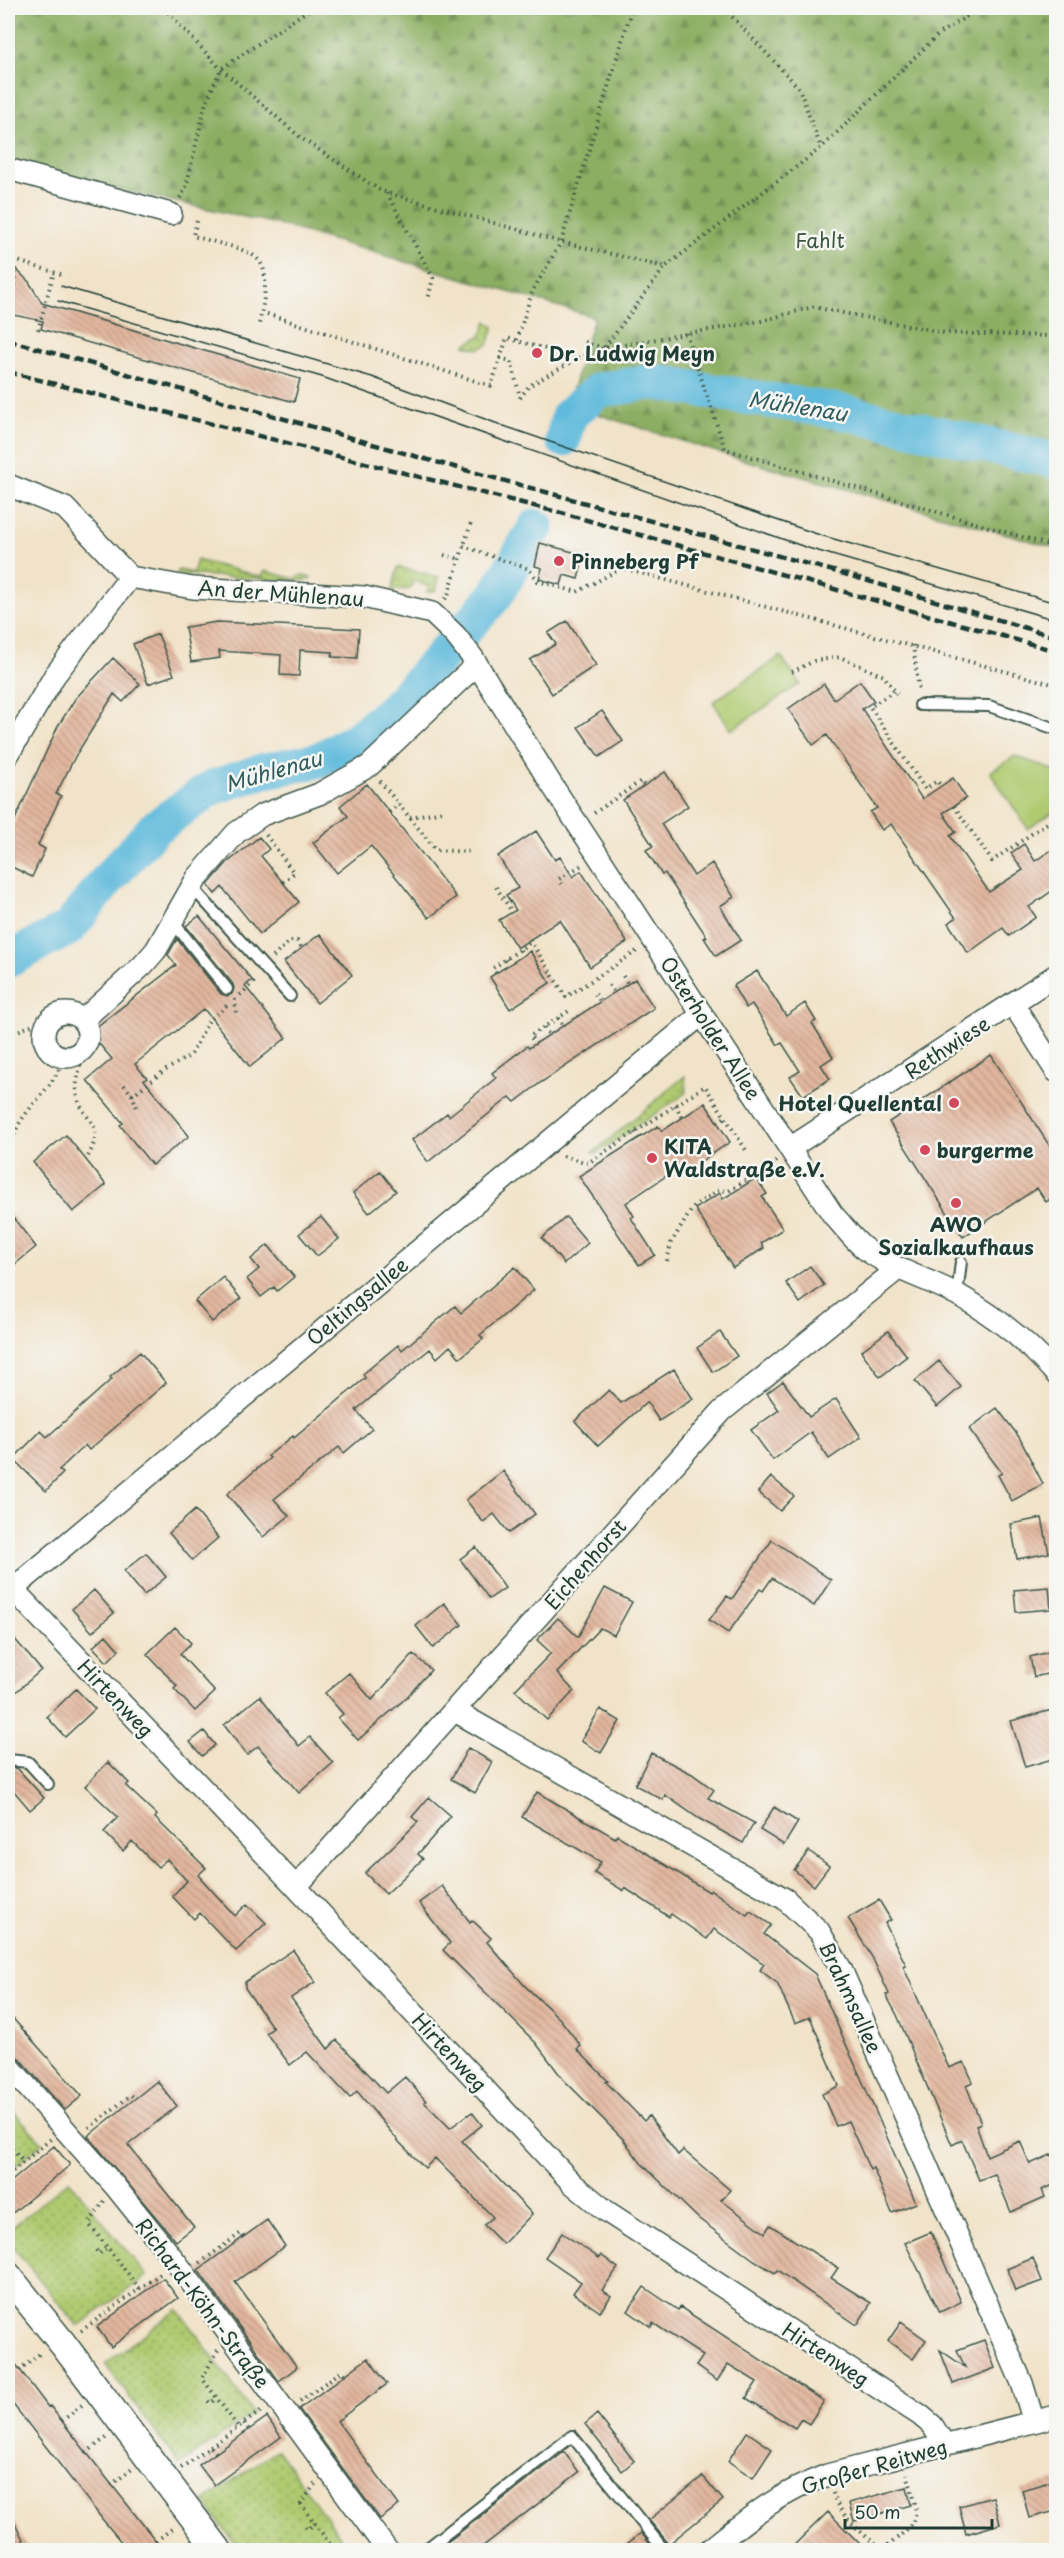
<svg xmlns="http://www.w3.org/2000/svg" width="1064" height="2558" font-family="'Playpen Sans',sans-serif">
	<defs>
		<pattern id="grass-dots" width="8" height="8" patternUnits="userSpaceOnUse" patternTransform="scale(1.5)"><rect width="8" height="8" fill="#afca70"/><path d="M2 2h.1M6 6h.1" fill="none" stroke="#8ea55d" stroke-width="1.8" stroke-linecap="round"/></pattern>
		<pattern id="forest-firs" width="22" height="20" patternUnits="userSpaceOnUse" patternTransform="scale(1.5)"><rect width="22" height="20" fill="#8bae62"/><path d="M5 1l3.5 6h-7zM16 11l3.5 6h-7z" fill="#718f52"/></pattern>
		<pattern id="building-back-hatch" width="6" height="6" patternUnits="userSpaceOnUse" patternTransform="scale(1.5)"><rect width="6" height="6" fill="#e3b79f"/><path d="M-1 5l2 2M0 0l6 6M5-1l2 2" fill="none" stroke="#b79682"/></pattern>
	</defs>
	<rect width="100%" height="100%" fill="#f6f6f2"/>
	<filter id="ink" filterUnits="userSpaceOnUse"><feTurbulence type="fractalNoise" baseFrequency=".0167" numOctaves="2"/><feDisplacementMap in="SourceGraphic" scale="12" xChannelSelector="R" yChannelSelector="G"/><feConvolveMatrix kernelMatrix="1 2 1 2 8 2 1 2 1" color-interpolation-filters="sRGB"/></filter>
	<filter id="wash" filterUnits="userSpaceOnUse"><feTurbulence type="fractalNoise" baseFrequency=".008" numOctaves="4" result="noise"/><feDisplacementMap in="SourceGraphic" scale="24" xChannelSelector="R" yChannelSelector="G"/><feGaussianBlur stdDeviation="1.35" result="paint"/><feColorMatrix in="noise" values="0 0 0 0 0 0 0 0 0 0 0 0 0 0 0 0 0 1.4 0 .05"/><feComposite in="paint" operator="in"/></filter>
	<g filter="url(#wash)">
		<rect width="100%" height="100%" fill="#f1e3c9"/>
		<!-- grass -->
		<path fill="url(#grass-dots)" stroke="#678452" stroke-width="1.5" d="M487,321L494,327L488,345L477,349L465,345L482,335Z
			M197,560L262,577L264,571L295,579L301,575L311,578L304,581L177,574L178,570L193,573Z
			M398,567L439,577L436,590L427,592L428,586L413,581L410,589L392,590Z
			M685,1076L686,1093L597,1153H593Z
			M8,2105L42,2143L8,2172Z
			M69,2180L147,2276L78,2326L8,2241V2231Z
			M178,2309L253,2413L180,2465L105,2364Z
			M277,2449L349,2550H240L204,2502Z"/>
		<!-- forest -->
		<path fill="url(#forest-firs)" stroke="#55764b" stroke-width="1.5" d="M8,8H1056V548L733,457L568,405L594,317L277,224L8,165Z"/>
		<!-- park -->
		<path fill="#afca70" stroke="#678452" stroke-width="1.5" d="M781,656L800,684L731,730L713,702Z
			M1015,756L1056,771V810L1028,829L990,772Z"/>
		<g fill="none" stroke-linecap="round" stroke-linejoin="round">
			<!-- river -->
			<path stroke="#5ebadc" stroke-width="36" d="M563,439L569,415L599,390L653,382L843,412L1056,461
				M8,960L69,928L109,878L155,828L211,788L263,771L319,760L360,737L396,707L495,596L536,527"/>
		</g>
		<g id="blocks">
			<!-- building -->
			<path fill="url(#building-back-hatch)" d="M8,261L29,282L42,303L300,379L294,402L41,329L43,321L8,314Z
				M540,543L584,555L578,579L564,575L561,585L539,579L542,568L535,566Z
				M567,621L596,665L552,694L530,660L556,644L548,633Z
				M217,622L359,629L357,658L332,657L333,652L300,650L299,676L280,675L281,655L219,651L220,658L191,662L185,627Z
				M158,634L174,675L148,684L133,644Z
				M113,658L140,684L123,702L114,694L76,755L56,794L61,796L38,845L45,849L32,877L8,865V835L58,726L75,699Z
				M860,681L874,701L862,709L922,799L953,778L966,798L943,813L956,832L950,836L989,892L1023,870L1011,853L1024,844L1035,861L1056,847V888L1029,907L1036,917L1009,936L1003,928L968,953L948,923L956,918L891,824L882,830L870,812L877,808L827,735L813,745L788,709L824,684L834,699Z
				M602,711L623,741L599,757L578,727Z
				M665,772L688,806L661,824L694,876L712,863L734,897L720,906L741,940L716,956L704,938L707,937L665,873L662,875L646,850L653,846L623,800Z
				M367,784L456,897L429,918L371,846L337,873L313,843L348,816L340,806Z
				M536,831L555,860L560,857L573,877L581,871L627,942L590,967L560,920L517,948L499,920L516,910L506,895L518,888L498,856Z
				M259,837L269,849L261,856L299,902L260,934L222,887L215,894L208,885L227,863Z
				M199,916L252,980L245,986L286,1038L250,1067L204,1009L135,1064L147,1078L144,1080L189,1136L152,1165L120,1125L123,1123L87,1080L112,1059L94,1038L95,1028L176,965L168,955L177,939L221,994L228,996L232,994L234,988L233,984L186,926Z
				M320,934L352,975L317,1003L284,962Z
				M530,951L550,983L510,1009L490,977Z
				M757,971L786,1016L805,1003L816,1021L812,1023L833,1057L821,1065L830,1079L803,1096L790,1077L800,1071L782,1043L778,1045L752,1004L746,1008L733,986Z
				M635,979L654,1008L540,1083L515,1102L510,1097L428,1162L412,1140L447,1113L449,1116L496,1078L492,1073L527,1046L529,1048Z
				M991,1055L1056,1156V1195L1046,1202L1037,1188L963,1237L889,1122Z
				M705,1103L730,1142L688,1170L684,1164L626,1203L634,1216L631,1218L655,1255L639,1265L579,1176L658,1126L662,1131Z
				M66,1135L106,1185L73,1212L33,1162Z
				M380,1171L396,1191L369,1213L353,1193Z
				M756,1178L767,1194L762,1197L783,1229L761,1243L764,1248L733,1268L695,1209L720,1193L723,1199Z
				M8,1211L36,1247L8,1270Z
				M321,1217L339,1239L317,1256L299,1234Z
				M566,1217L588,1243L564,1264L542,1238Z
				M268,1245L294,1277L277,1291L274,1287L261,1297L247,1279L259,1269L251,1259Z
				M810,1266L824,1285L800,1303L786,1283Z
				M515,1267L534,1290L480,1335L483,1339L460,1358L450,1346L437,1358L430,1349L356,1410L372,1429L344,1453L339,1447L274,1499L289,1516L263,1537L227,1494L270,1458L268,1456L293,1436L294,1438L365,1378L363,1374L398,1345L402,1350L455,1306L461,1313Z
				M223,1277L241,1299L212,1322L195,1301Z
				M888,1331L907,1356L880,1377L861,1351Z
				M720,1332L737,1356L713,1372L697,1348Z
				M140,1352L166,1383L89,1450L85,1445L59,1470L63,1473L46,1491L13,1459L41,1431L47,1437L112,1379L110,1377Z
				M939,1361L961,1387L937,1407L915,1381Z
				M674,1369L693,1399L659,1421L647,1402L598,1446L575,1421L609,1390L621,1403Z
				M783,1381L809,1417L836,1399L861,1437L829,1459L811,1432L773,1460L751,1430L779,1410L767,1393Z
				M997,1408L1019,1437L1043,1484L1012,1501L998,1475L1002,1473L969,1429Z
				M503,1471L535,1514L509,1533L494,1514L483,1522L466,1500Z
				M771,1477L794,1496L780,1511L758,1492Z
				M195,1510L218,1538L192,1560L169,1533Z
				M1042,1518L1049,1553L1017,1559L1011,1524Z
				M772,1540L831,1580L814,1606L772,1578L763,1591L760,1589L728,1633L709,1620L727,1596L732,1599Z
				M476,1547L505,1588L489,1599L460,1559Z
				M146,1553L166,1577L144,1595L124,1571Z
				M1049,1587L1051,1609L1016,1612L1014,1590Z
				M605,1588L632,1602L614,1635L600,1628L557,1673L574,1691L547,1720L515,1690L551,1653L537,1640L558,1618L578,1637Z
				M94,1590L114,1613L92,1632L72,1609Z
				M444,1603L462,1625L433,1648L416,1626Z
				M175,1627L191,1643L180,1654L215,1692L195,1711L174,1689L177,1686L147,1654Z
				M8,1631L41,1670L8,1699Z
				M106,1635L119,1650L107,1662L93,1647Z
				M1056,1650V1672L1034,1677L1030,1657Z
				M413,1654L431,1670L406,1698L358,1740L338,1718L343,1714L325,1693L349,1673L372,1700Z
				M76,1689L95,1709L65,1737L47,1717Z
				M260,1696L299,1746L310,1737L333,1763L299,1793L258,1746L247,1755L224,1725Z
				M600,1709L620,1721L601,1753L581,1741Z
				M1052,1710L1056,1725V1758L1025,1767L1011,1721Z
				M204,1731L215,1745L202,1756L190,1742Z
				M468,1748L492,1762L475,1793L451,1779Z
				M651,1753L692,1774L714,1790L708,1798L754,1823L743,1843L698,1818L665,1795L663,1800L635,1785Z
				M108,1762L129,1783L126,1786L157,1815L155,1818L206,1868L198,1875L235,1916L247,1904L266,1923L236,1951L200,1913L194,1919L172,1896L187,1881L167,1859L158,1867L132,1841L123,1851L104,1832L118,1817L85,1786Z
				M13,1768L18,1769L44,1798L30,1810L8,1784V1773Z
				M537,1792L615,1838L617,1835L709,1892L711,1890L747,1915L750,1911L771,1925L764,1934L815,1974L916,2203L892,2213L873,2168L870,2170L848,2121L836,2126L822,2094L839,2086L810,2017L795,2023L777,1983L760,1970L764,1964L714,1929L707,1939L671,1914L669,1917L625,1888L624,1891L594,1873L601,1862L522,1817Z
				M429,1797L451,1816L418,1854L423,1859L386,1894L365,1873L418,1822L412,1817Z
				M774,1807L798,1822L784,1845L760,1830Z
				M809,1851L829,1866L814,1886L794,1870Z
				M442,1886L470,1922L472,1920L491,1938L487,1942L525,1986L560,2019L581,2046L577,2049L608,2081L606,2082L644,2121L649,2116L678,2155L683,2150L730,2190L721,2200L765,2233L770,2225L838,2268L831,2278L871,2303L857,2325L777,2270L775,2273L754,2260L699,2219L641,2163L623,2139L563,2079L536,2043L443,1950L450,1943L419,1903Z
				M879,1900L891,1920L885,1923L906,1965L903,1966L949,2068L964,2062L973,2082L966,2085L981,2123L976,2125L987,2156L1020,2141L1030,2164L1053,2154L1056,2163V2184L1042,2190L1045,2197L1011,2212L995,2174L979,2180L962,2140L952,2145L897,2015L886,1995L889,1994L872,1957L848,1918Z
				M293,1950L315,1982L291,1998L328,2049L337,2040L386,2093L405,2077L426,2101L424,2102L450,2128L472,2112L482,2125L462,2141L532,2214L503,2244L484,2225L493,2217L435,2158L425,2168L400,2143L357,2091L350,2098L307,2052L290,2065L266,2033L273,2028L245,1988V1982Z
				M8,2013L82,2096L65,2110L18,2057L8,2050Z
				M157,2081L177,2106L128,2145L194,2227L176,2241L88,2136Z
				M54,2146L70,2165L8,2217V2184Z
				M267,2220L285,2246L235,2282L297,2367L279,2381L198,2270Z
				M931,2232L961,2302L940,2312L905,2243Z
				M562,2233L599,2258L601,2255L618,2268L602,2290L611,2296L600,2312L573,2293L581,2282L545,2257Z
				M1033,2258L1042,2281L1015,2291L1007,2269Z
				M163,2278L178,2298L111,2347L97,2327Z
				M644,2287L678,2310L680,2307L824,2401L809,2424L801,2419L795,2428L746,2398L757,2382L728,2364L717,2381L696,2366L703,2356L653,2323L651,2327L628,2311Z
				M901,2322L926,2340L913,2359L888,2341Z
				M984,2340L995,2368L953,2384L940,2350L965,2367L957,2350Z
				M8,2354L48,2407L50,2406L163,2550H128L103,2520L8,2398Z
				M368,2358L387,2384L337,2421L399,2505L380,2519L299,2409Z
				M597,2414L634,2461L622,2471L585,2424Z
				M267,2417L281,2437L214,2485L199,2465Z
				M747,2432L772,2449L753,2478L728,2461Z
				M564,2452L579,2472L478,2550H437Z
				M703,2476L723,2500L669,2544L649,2520Z
				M1056,2480V2511L1029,2518L1022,2490Z
				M907,2487L911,2505L854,2521L849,2503Z
				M993,2497L1000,2524L966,2534L959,2506Z
				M8,2508L26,2546L16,2550H8Z
				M828,2512L866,2550H789Z
				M641,2533L655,2550H619Z"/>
		</g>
	</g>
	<g filter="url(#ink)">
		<use href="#blocks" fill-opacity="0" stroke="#3e564a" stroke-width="1.5"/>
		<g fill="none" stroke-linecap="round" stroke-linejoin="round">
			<!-- service casing -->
			<g stroke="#3e564a" stroke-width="14">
				<path id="service" d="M920,705L989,706L1056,729
					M192,887L290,996
					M173,922L227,989
					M957,1295L961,1262
					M8,1760L28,1762L48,1784
					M425,2550L572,2436L664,2550"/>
			</g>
			<!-- minor casing -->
			<g stroke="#3e564a" stroke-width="24">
				<path id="minor" d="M8,169L171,214
					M8,485L65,508L130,577L193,588L364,597L432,613L455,635L473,658L550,782L833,1215C843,1225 853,1240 865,1249C893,1270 929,1279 960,1296C997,1317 1028,1342 1056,1374
					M8,755L55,675L130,577
					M1013,1004L1056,1071
					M44 1035a22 22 0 1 1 44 0a22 22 0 1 1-44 0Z
					M83,1020L143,965L156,950L197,878L236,833L262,815L319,794L369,766L477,664
					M790,1148L1056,975
					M8,1584L296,1887L573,2184L606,2211L920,2415L932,2425L945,2445
					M8,1593L702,1014
					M455,1711L785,1899L819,1931L841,1969L1022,2383L1034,2422
					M296,1887L722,1411L899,1268
					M8,2065L114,2185L176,2262L387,2550
					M709,2550C750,2517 777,2494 827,2475L1056,2416"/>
			</g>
			<!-- tertiary casing -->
			<g stroke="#3e564a" stroke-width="30">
				<path id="tertiary" d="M8,2276L63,2344L218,2550"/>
			</g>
			<!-- path -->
			<path stroke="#3e564a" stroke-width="4" stroke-dasharray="1.5 4.5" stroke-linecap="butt" d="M164,8L221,69L301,138L381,191L561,242L665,267
				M724,8L799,88L821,148
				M387,193L433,278L428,299
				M180,198L186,187L206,102L221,69L311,8
				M197,221L193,236C259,255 276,248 259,324
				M8,258L63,275
				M8,271L15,273L11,321
				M8,291L13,277
				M267,314L491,386L507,338L578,358
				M38,330L54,272
				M686,333L725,449L1056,547
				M517,340L532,292L561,242L632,8
				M585,342L604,348
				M605,347L665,267L821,148L940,33L980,8
				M500,358L511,361L520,397
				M520,398L529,386L578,358L605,348L761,321L813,307L945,333L1056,336
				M463,546L529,569L538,581L577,592L622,568L1056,685
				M444,555L460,559
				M445,599L448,595L471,523
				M913,645L919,691
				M792,672L814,661L840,657L884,676L897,694
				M894,691L870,707L925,789L937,781L941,786
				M380,781L436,850L470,852
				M954,806L992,861L1056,817
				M389,812L399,804
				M594,813L641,781L644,786
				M410,817L443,811
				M266,835L294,873L283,882
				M562,884L559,879L582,865
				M496,887L512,912
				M530,940L566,997L637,951
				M520,950L523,956
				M273,957L290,941H297L302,948
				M506,959L510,964
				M496,973L493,968L531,942
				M623,976L628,984
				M609,985L614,993
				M595,994L601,1002
				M240,995L256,980
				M235,999L236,1013
				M558,1018L563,1026
				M544,1027L549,1035
				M8,1035L35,1024L48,1022
				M536,1044L530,1036L569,1011
				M80,1053C83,1065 75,1078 77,1091C80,1125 110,1118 86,1160
				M124,1085L132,1095L138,1110
				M132,1095L164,1071L191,1055L209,1020L229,1004
				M675,1105L683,1118
				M718,1122L725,1117
				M635,1132L639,1139
				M563,1156L588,1163L705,1086L746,1150
				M8,1164C10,1151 12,1136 19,1124C32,1102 57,1083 63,1058
				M667,1261L671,1243L694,1206L719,1190L729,1191L776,1161
				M89,2128L131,2095L135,2099
				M8,2144L24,2162
				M8,2175L51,2139
				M104,2201L89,2224L140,2289
				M96,2250L99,2254L107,2247
				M200,2263L241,2233L244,2237
				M81,2331L160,2274
				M218,2350L202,2378L238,2427
				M19,2370L42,2352
				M208,2401L210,2403L217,2398
				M300,2401L342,2371L345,2375
				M62,2421L82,2405
				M244,2423L249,2430
				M211,2447L216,2453
				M86,2453L107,2437
				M181,2468L261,2411
				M315,2484L301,2504L334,2550
				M111,2485L132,2469
				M833,2493C840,2518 863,2533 882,2550
				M306,2526L308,2529L315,2523
				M156,2541L174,2527
				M883,2550C921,2518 921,2522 907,2474"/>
			<!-- service -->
			<use href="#service" stroke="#fff" stroke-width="10"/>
			<!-- minor -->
			<use href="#minor" stroke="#fff" stroke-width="21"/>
			<!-- tertiary -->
			<use href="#tertiary" stroke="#fff" stroke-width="27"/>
			<!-- tram -->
			<path stroke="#1f3d34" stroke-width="1.5" d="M61,286L372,377L501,425L820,535L1056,603
				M58,301L322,377L808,548L1056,620"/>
			<!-- rail -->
			<path stroke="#1f3d34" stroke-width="4.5" stroke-dasharray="9 4.5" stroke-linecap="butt" d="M8,340L418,457L848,575L1056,637
				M8,372L569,515L1056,651"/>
		</g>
	</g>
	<!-- markers -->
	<g fill="#d1495b" stroke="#f6f6f2" stroke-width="2">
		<circle cx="537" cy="353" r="6"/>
		<circle cx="559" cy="561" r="6"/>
		<circle cx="954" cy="1103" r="6"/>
		<circle cx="925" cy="1150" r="6"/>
		<circle cx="652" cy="1158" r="6"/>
		<circle cx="956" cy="1203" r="6"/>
	</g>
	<g text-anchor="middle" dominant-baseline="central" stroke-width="5" stroke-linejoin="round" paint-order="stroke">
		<!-- park labels -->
		<g font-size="20" fill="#3c5940" stroke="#f6f6f2">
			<text x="820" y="240">Fahlt</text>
		</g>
		<!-- poi labels -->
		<g font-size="20" font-weight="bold" fill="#1f3d34" stroke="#f6f6f2" text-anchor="start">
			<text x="549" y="353">Dr. Ludwig Meyn</text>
			<text x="571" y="561">Pinneberg Pf</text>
			<text x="942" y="1103" text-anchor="end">Hotel Quellental</text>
			<text x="664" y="1146">KITA<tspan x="664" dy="23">Waldstraße e.V.</tspan></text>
			<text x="937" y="1150">burgerme</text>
			<text x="956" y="1224" text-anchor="middle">AWO<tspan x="956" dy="23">Sozialkaufhaus</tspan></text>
		</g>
		<!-- street labels -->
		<g font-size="20" fill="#1f3d34" stroke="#f6f6f2">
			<text transform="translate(281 593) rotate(4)">An der Mühlenau</text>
			<text transform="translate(711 1028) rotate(57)">Osterholder Allee</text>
			<text transform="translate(947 1047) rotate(-33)">Rethwiese</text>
			<text transform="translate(357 1301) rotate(-40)">Oeltingsallee</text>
			<text transform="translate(585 1564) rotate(-49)">Eichenhorst</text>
			<text transform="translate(116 1698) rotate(46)">Hirtenweg</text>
			<text transform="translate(851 1997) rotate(65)">Brahmsallee</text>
			<text transform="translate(450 2052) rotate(47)">Hirtenweg</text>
			<text transform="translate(203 2303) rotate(53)">Richard-Köhn-Straße</text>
			<text transform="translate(826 2354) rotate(33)">Hirtenweg</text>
			<text transform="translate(874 2466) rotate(-16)">Großer Reitweg</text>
		</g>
		<!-- water labels -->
		<g font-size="21" font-style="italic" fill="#2f5c5e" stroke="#f6f6f2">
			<text transform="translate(798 405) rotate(9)">Mühlenau</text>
			<text transform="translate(273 770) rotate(-16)">Mühlenau</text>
		</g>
	</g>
	<!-- margin -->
	<rect width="1064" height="2558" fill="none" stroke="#f6f6f2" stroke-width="30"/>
	<!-- scale -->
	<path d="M845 2519v9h147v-9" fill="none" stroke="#1f3d34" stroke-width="3"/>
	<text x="854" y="2519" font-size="18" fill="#1f3d34" stroke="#f6f6f2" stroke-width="4.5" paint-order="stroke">50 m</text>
</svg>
